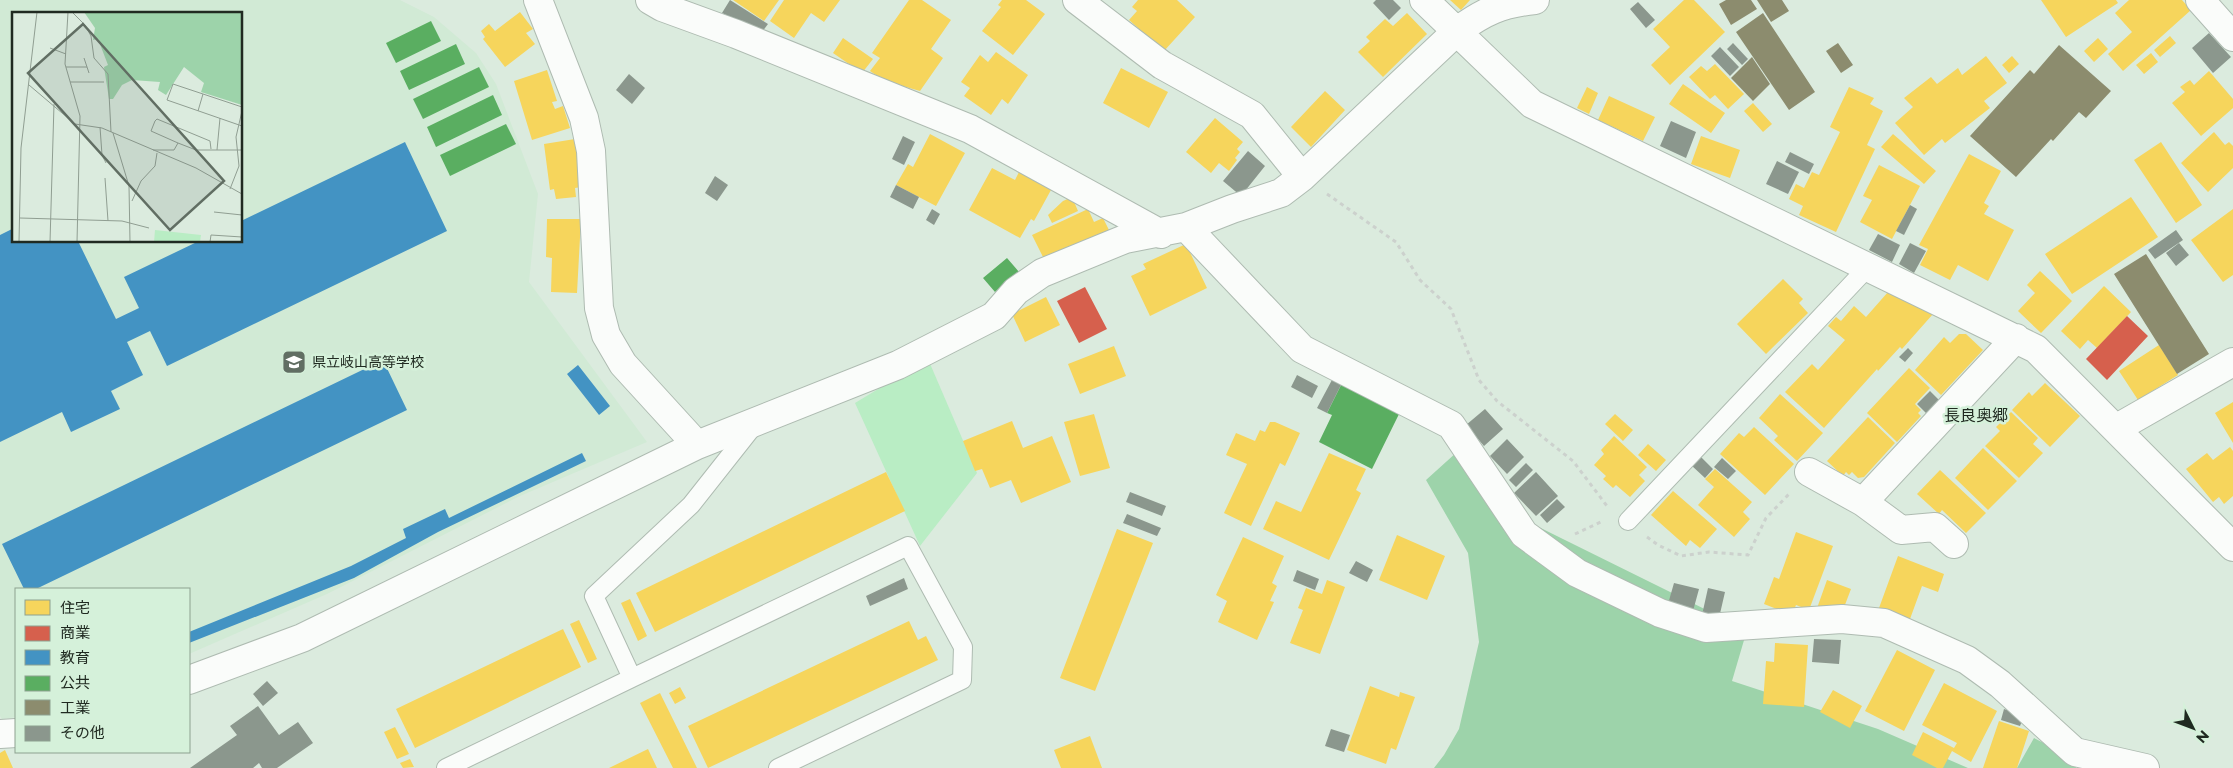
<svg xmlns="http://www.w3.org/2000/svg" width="2233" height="768" font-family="Montserrat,'Noto Sans JP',sans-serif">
	<rect width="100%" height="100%" fill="#dbebde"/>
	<!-- built -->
	<path fill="#d1ead5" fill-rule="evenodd" d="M0,0H400L434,17L476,53L496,84L538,194L529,282L647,442L520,496L327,594L189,654V589H16V717L2,719L0,716ZM14,14H241V241H14Z"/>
	<!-- green -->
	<path fill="#b9edc4" d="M928,359L977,473L920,546L855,403Z"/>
	<!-- forest -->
	<path fill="#9dd3aa" d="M1457,452L1498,507L1747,630L1732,681L1878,729L1968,768H1434L1444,755L1459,729L1479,642L1468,553L1426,480Z
		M2034,738L2074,759L2076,768H2017Z"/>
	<!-- homes -->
	<path fill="#f6d55c" d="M733,0H779L764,21Z
		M784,0H840L824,22L811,13L794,38L770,21Z
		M909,0H922L951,20L931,49L943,58L920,91L885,81L870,71L880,58L872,53Z
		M1002,0H1026L1045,14L1013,55L982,31L1001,7L998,5Z
		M1138,0H1177L1195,17L1164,51L1129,20L1137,11L1132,7Z
		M1450,0H1470L1461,10Z
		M1684,0H1694L1725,32L1670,85L1651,65L1670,47L1653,29Z
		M2041,0H2116L2118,3L2066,37Z
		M2129,0H2182L2191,10L2123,71L2108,54L2132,32L2115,13Z
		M520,12L533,29L526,33L535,44L505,67L483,39L485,37L481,31L489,24L495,31Z
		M1407,13L1427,34L1383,77L1358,52L1370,41L1366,37L1385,19L1393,26Z
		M2170,36L2176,43L2160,57L2154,50Z
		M843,38L873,59L862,73L833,53Z
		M2098,38L2108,49L2094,62L2084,51Z
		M996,52L1028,75L1008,104L1002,99L991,115L964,96L970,88L961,82L980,55L988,62Z
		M2151,53L2158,62L2144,74L2136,65Z
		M1986,56L2007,83L1984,101L1990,108L1945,143L1942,139L1924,155L1895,123L1913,107L1904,98L1931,77L1937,84L1958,68L1962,75Z
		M2012,56L2019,64L2009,73L2002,65Z
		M1715,64L1744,94L1728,109L1715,95L1710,99L1689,77L1701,66L1707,71Z
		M1121,68L1168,92L1149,128L1103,103Z
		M547,70L557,101L552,102L555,109L563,106L570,128L532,140L514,81Z
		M2209,71L2233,99V108L2201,136L2172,103L2185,92L2180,87L2190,80L2194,85Z
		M1683,84L1725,113L1711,133L1669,104Z
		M1587,87L1598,93L1589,114L1577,108Z
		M1849,87L1874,98L1870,104L1883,111L1867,145L1875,149L1836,232L1799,215L1803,206L1789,199L1796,184L1804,188L1812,172L1819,175L1840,132L1830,127Z
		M1325,91L1345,110L1311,147L1291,127Z
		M1609,96L1655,117L1643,141L1598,120Z
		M1753,103L1772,124L1763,132L1744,111Z
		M1215,118L1243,142L1237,149L1240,152L1235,158L1237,160L1229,171L1219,163L1211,173L1186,152Z
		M2214,132L2225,145L2229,142L2233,146V168L2208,192L2181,163Z
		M930,134L965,153L936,206L896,185L908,164L913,167Z
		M1893,134L1936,171L1924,184L1881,147Z
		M1701,136L1740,150L1730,178L1691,164Z
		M575,139L581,187L575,188L576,197L556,199L554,189L550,190L544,144Z
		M2161,142L2202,205L2176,223L2134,160Z
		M1969,154L2001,171L1984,203L1989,206L1984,214L2014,230L1988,281L1958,265L1950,280L1920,265L1928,249L1919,245Z
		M1879,165L1920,186L1892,239L1860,222L1872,200L1863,196Z
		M992,168L1015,180L1019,172L1051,190L1034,221L1031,219L1020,238L969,210Z
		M1072,197L1078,211L1052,223L1048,215L1063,201Z
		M2131,197L2158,237L2072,294L2045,254Z
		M1088,209L1094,222L1103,218L1109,230L1045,261L1032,235Z
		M2233,209V275L2223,282L2191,240Z
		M547,219H581L577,293L551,292L552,258L546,257Z
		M1186,244L1207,288L1150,316L1131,276L1146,269L1143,264Z
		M2040,271L2072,301L2041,333L2018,311L2035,293L2027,285Z
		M1783,279L1803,299L1799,303L1808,313L1766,354L1737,324Z
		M2104,286L2131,312L2097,348L2088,340L2080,349L2061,331Z
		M1888,292L1933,314L1902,349L1900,347L1878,371L1877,369L1824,428L1785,392L1812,364L1818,370L1845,340L1828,326L1836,317L1841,321L1854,306L1866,317Z
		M1046,297L1060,325L1025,342L1012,314Z
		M1959,334H1966L1983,350L1941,395L1915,370L1944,337L1950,343Z
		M2159,345L2178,375L2138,400L2119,371Z
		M1114,346L1126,376L1080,394L1068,364Z
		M1909,368L1930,388L1915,404L1921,410L1918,413L1921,416L1897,442L1867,413Z
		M2045,383L2080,416L2050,447L2012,410L2029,392L2032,396Z
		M1780,394L1823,433L1797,461L1774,440L1778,436L1759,418Z
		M2233,402V443L2215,413Z
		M2011,412L2038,438L2033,444L2043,453L2019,478L1985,446L2000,431L1996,427Z
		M1094,414L1110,468L1080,476L1064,422Z
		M1615,414L1633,430L1623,441L1605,424Z
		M1868,417L1895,443L1864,477L1858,478L1852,472L1849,475L1846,472L1843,476L1827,461Z
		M1012,421L1023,448L1052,436L1071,482L1021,503L1011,480L990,488L982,469L975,471L963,441Z
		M1270,422H1275L1300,433L1285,466L1280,463L1251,526L1224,513L1247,464L1226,455L1236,433L1255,441L1260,430L1265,432Z
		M1754,427L1794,464L1765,495L1720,454L1739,433L1744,437Z
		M1614,436L1647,467L1639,475L1645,481L1630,497L1616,485L1613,488L1603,479L1606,476L1594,465L1604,454L1601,450Z
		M1648,444L1666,460L1656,471L1638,455Z
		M2230,447L2233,451V496L2224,504L2219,497L2213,502L2186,469L2207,453L2213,460Z
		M1983,448L2017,481L1988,510L1955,478Z
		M1329,453L1366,469L1356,490L1361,493L1329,560L1263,529L1276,501L1301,512Z
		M1715,469L1752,502L1743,512L1750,519L1734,537L1698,505L1714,487L1705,479Z
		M1940,470L1986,513L1966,533L1942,510L1939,514L1917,494Z
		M886,472L905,511L655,632L636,593Z
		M1673,491L1717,529L1700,548L1690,540L1686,546L1651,515Z
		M1117,529L1153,543L1095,691L1060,678Z
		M1796,532L1833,546L1809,610L1796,605L1792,615L1764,604L1774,577L1779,579Z
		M1397,535L1445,556L1427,600L1379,580Z
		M1243,537L1284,556L1272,583L1277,586L1270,601L1274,602L1257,640L1218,622L1227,601L1216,595Z
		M1898,556L1944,574L1938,592L1922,586L1910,619L1879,608Z
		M1327,580L1345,587L1320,654L1290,643L1303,610L1298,608L1306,588L1322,594Z
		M1827,580L1851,589L1843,610L1816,611Z
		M630,599L647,636L638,641L621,603Z
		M579,620L597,659L588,663L570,624Z
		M909,621L918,640L926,636L938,660L708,768L688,726Z
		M563,629L581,667L415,748L396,709Z
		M1775,643L1808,645L1804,707L1763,704L1766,661L1774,662Z
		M1897,650L1935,670L1904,731L1865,711Z
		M1944,683L1997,711L1971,762L1952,751L1943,768H1937L1912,755L1923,732L1954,748L1957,743L1922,725Z
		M1370,686L1399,697L1400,692L1415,697L1396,750L1391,748L1386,764L1347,750Z
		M680,687L686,698L675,704L669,693Z
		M1833,690L1862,706L1850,728L1820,712Z
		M660,693L697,768H673L640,703Z
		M1999,721L2029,731L2017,768H1983Z
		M395,727L409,754L397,759L384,732Z
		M1090,736L1102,768H1061L1054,750Z
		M648,749L657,768H609Z
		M5,750L13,768H0V753Z
		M410,759L414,767L403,768L400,763Z"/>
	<!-- shops -->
	<path fill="#d6604d" d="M1085,287L1107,329L1079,343L1057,301Z
		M2127,316L2148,336L2107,380L2086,359Z"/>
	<!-- schools -->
	<path fill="#4393c3" d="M405,142L447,231L167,366L150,331L127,342L143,375L111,391L120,409L71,432L62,412L0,442V235L14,228V241H78L116,319L139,308L124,277L199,241H241V221Z
		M383,360L407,410L36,589H24L2,544Z
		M578,365L610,406L599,415L567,374Z
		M582,453L586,461L438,532L354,578L189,643V632L351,566L406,538L403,529L445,509L449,518Z"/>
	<!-- public -->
	<path fill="#5aae61" d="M431,21L441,41L396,63L386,43Z
		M456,44L465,64L409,90L400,71Z
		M479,67L489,87L423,119L413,99Z
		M493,95L502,115L436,147L427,127Z
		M506,124L516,144L450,176L440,155Z
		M1007,258L1019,272L995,292L983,278Z
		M1342,383L1400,412L1372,469L1319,442L1332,415L1327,413Z"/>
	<!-- industry -->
	<path fill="#8c8c6e" d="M1726,0H1751L1757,9L1731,25L1719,4Z
		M1757,0H1782L1789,11L1771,22Z
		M1763,13L1815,92L1789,110L1736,32Z
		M1838,43L1853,65L1841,73L1826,51Z
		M2059,45L2111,91L2086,118L2079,112L2053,141L2051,139L2016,177L1970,136L2030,70L2034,74Z
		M1752,57L1770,84L1753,101L1731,78Z
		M2146,254L2209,354L2177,374L2114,274Z"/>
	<!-- building -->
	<path fill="#8b978d" d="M730,0L768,24L762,32L722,13Z
		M1376,0H1393L1401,8L1389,20L1373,3Z
		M1638,2L1655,20L1646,28L1630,9Z
		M2209,33L2231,57L2213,73L2192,48Z
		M1733,43L1748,59L1742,65L1727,49Z
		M1720,47L1739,67L1730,76L1711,56Z
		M629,74L645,88L632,104L616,90Z
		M1671,121L1696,132L1686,158L1660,146Z
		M903,136L915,142L904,165L892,159Z
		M1248,151L1265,166L1241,196L1223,181Z
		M1790,152L1814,164L1809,174L1785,162Z
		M1777,161L1799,172L1788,194L1766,184Z
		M715,176L728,185L717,201L705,193Z
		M896,185L919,197L913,209L890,197Z
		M1910,205L1917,209L1904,235L1896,231Z
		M932,209L940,214L934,225L926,220Z
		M2176,230L2183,240L2155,259L2148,250Z
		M1878,234L1900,245L1892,262L1869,250Z
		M1910,243L1926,251L1914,273L1899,264Z
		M2179,243L2189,255L2176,266L2166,253Z
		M1908,348L1913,353L1905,362L1899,357Z
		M1297,375L1318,386L1312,398L1291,387Z
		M1333,378L1342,383L1327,413L1317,408Z
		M1930,391L1939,400L1926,413L1917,404Z
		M1485,409L1503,429L1484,446L1466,425Z
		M1507,439L1524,457L1507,474L1490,456Z
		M1700,456L1713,469L1705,478L1691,465Z
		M1722,458L1736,471L1728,479L1714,467Z
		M1526,463L1533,470L1516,487L1509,480Z
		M1536,472L1558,496L1536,516L1514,493Z
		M1130,492L1166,506L1162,516L1126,502Z
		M1557,499L1565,507L1547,523L1540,515Z
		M1127,514L1161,528L1157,536L1123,523Z
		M1356,561L1373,570L1367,582L1349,573Z
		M1297,570L1319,579L1315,590L1293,581Z
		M904,578L908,589L870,606L866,596Z
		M1674,583L1699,589L1693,611L1668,604Z
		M1708,588L1725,592L1719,618L1702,615Z
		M1814,639L1841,640L1839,664L1812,662Z
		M267,681L278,693L263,706L253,694Z
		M258,706L279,735L298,722L313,743L277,768H262L259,763L253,768H190L237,735L230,726Z
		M2004,709L2024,716L2020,726L2001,720Z
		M1331,729L1350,735L1344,752L1325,746Z"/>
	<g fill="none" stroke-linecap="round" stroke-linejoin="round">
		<!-- service casing -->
		<g stroke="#aebbb1" stroke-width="20">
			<path id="service" d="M1628,521L1869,266
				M632,678L908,546L963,647L962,680L778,768
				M446,768L632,678L594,596L691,505L755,424"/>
		</g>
		<!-- minor casing -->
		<g stroke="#aebbb1" stroke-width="30">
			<path id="minor" d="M538,0L584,118L591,151L599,308L606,335L623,364L697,445
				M650,0L662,7L736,34L970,129L1161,234
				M1077,0L1162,65L1252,115L1302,177
				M1424,0L1532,104L2036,349L2233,547
				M2200,0L2233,37
				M1186,227L1302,349L1451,425L1524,534L1577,573L1660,613L1706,628L1842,619L1884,623L1967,660L2000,684L2075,752L2145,768
				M2117,428L2233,362
				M1809,472L1863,502L1901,530L1935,527L1954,544
				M1863,502L2016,338
				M189,680L302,638L697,445L898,365L994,316L1016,291L1042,273L1125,239L1186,227L1232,209L1281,193L1302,177L1457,31C1485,11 1500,4 1535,0
				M0,734L16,733"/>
		</g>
		<!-- path -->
		<path stroke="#ccd1cd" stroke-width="3" stroke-dasharray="4 4" stroke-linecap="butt" d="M1327,194L1396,242L1420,280L1451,309L1479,380L1497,401L1573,461L1607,506
			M1575,534L1603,521
			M1647,537L1658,545L1681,556L1709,552L1748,555L1766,518L1790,493"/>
		<!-- service -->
		<use href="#service" stroke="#fafcfa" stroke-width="18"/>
		<!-- minor -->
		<use href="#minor" stroke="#fafcfa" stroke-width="28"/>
	</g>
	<!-- icons -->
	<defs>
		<g id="school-square" transform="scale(1.25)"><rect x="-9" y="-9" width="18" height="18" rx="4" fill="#616e63" stroke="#d5f1da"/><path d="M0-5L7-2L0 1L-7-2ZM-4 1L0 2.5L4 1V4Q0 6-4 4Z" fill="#fff"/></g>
	</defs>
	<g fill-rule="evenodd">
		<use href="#school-square" x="294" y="362"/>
	</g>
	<g text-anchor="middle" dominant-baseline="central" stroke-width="5" stroke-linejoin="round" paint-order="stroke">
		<!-- poi labels -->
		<g font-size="14" fill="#202a21" stroke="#d5f1da" text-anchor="start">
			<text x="312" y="362">県立岐山高等学校</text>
		</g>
		<!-- quarter labels -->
		<g font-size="16" fill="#202a21" stroke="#d5f1da">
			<text x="1976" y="415">長良奥郷</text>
		</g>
	</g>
	<!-- overview -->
	<g transform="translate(12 12)">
		<rect width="230" height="230" fill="#dbebde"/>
		<path d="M143,218L189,223L188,230H142Z" fill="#b9edc4"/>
		<path d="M72,0H230V93L189,80L192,71L172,55L154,83L146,78L148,70L120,68L110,73L101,87H97L92,55L96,53L86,27L81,28L83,16Z" fill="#9dd3aa"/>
		<path fill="none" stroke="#909e92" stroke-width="1" d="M56,0L53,52L68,104L65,230M60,0L73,13L79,24L82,46L96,62L99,120M38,36L54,42M72,46L77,61M54,55H75M58,70H92M17,73L63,112L90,116L184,156L230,182M230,95L161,72L155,88L230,114M186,99L191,82M208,106L205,138H230M88,115L90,143L94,151M101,121L117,174L118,230M166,131L139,119L143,109L145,107L198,129L199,137M141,138H162L166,131L184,138H205M93,166L96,209M218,177L227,154L224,125L230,99M120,189L129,169L143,154L145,141M202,200L230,203M8,206L110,209L137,216M7,230L9,136L25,0M38,230L42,92M198,230L199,223L230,225"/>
		<path fill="#616e63" fill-opacity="0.15" stroke="#616e63" stroke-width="2.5" d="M71,12L212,169L158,218L16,61Z"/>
		<rect width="230" height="230" fill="none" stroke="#202a21" stroke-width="2.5"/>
	</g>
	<!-- legend -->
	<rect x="15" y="588" width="175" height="165" fill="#d5f1da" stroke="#8da190"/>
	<rect x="25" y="600" width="25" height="15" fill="#f6d55c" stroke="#8da190"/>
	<text x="60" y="613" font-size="15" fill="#202a21">住宅</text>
	<rect x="25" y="626" width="25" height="15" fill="#d6604d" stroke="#8da190"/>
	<text x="60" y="638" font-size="15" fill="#202a21">商業</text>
	<rect x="25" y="650" width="25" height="15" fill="#4393c3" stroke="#8da190"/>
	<text x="60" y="663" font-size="15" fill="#202a21">教育</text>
	<rect x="25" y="676" width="25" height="15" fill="#5aae61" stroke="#8da190"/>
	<text x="60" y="688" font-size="15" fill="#202a21">公共</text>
	<rect x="25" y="700" width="25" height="15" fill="#8c8c6e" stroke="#8da190"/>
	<text x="60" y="713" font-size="15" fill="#202a21">工業</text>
	<rect x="25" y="726" width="25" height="15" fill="#8b978d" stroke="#8da190"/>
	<text x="60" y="738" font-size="15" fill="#202a21">その他</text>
	<!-- north arrow -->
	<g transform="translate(2193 728) rotate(132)" stroke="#d5f1da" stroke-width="4" paint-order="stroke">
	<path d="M0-4L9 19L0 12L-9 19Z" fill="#202a21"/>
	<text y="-8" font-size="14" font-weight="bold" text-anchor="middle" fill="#202a21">N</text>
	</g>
</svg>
